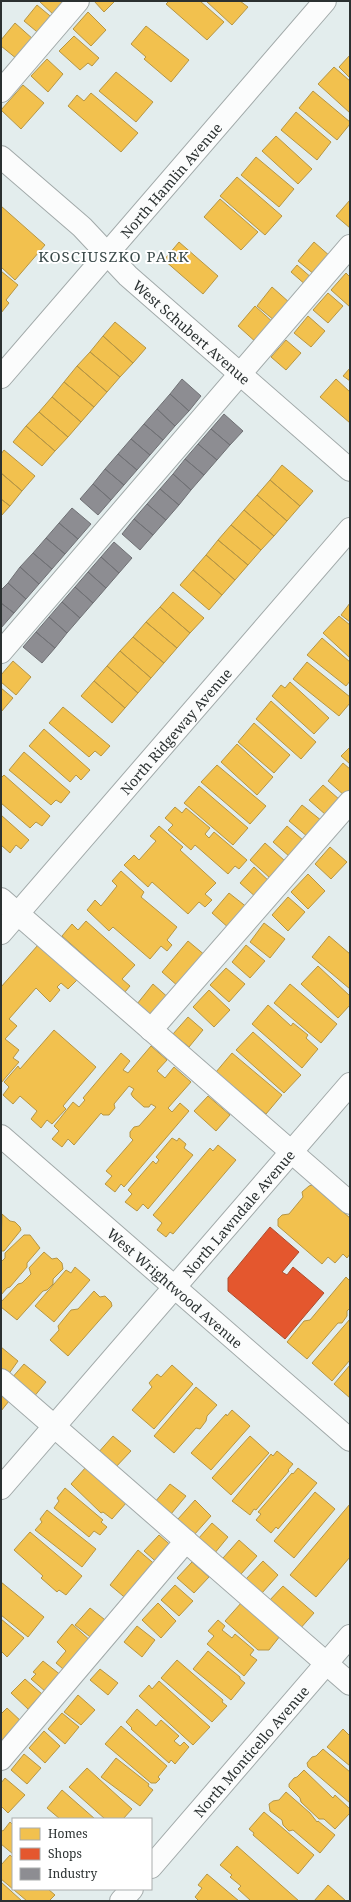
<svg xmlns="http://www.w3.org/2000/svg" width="351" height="1902" font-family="'Noto Serif',serif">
	<rect width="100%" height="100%" fill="#e3eded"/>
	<!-- homes -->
	<path fill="#f2c14e" stroke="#b69645" d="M39,1H68L55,16Z
		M94,1H113L114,2L104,12Z
		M169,1H200L224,22L207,40L166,4Z
		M206,1H240L248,7L232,25Z
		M37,5L55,20L42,36L24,21Z
		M88,12L106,30L91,46L73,29Z
		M15,23L34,40L17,59L1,46V40Z
		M146,26L189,60L171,82L144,59L146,57L131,44Z
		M74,36L99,58L92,66L88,63L80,70L59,51Z
		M350,55V78L339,67Z
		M47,59L63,74L48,92L31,76Z
		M334,67L350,81V113L318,84Z
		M116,72L153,102L136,122L99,91Z
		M23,85L44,103L21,129L1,110Z
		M313,91L350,122V124L337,140L299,108Z
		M91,93L138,133L121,152L68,106L77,95L84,101Z
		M296,112L331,142L317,160L281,130Z
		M276,136L312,169L298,184L262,151Z
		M256,157L294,189L279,207L241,175Z
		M237,177L282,216L265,235L220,196Z
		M220,199L258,232L241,250L204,217Z
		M350,200V228L336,216Z
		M1,206L45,245L15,280L1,267Z
		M179,242L218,276L203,294L164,260Z
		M314,242L331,257L315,275L298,261Z
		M297,265L313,279L307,286L291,272Z
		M1,271L18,285L6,300L9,303L1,313Z
		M346,273L350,277V307L331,290Z
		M272,287L290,303L275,321L257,306Z
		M328,293L343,306L328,323L313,310Z
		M255,306L275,324L258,344L238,326Z
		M308,316L325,331L311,347L294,333Z
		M115,322L146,348L133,363L103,336Z
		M103,336L133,363L120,377L90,352Z
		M286,340L301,353L286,370L271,357Z
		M90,352L120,377L107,392L77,366Z
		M77,366L107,392L94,407L64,382Z
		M350,368V381L343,376Z
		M336,379L350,392V423L320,397Z
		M64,382L94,407L81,422L52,397Z
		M52,397L81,422L68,437L39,412Z
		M39,412L68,437L55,451L26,426Z
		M26,426L55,451L42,466L13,442Z
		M4,450L35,476L22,491L1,473V454Z
		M282,465L313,491L300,506L270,480Z
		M1,473L22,491L10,506L1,499Z
		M270,480L300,506L287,521L257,495Z
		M257,495L287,521L274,536L244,510Z
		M1,499L10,506L1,516Z
		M244,510L274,536L261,550L231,525Z
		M231,525L261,550L248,565L218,540Z
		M218,540L248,565L235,580L206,555Z
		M206,555L235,580L222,595L193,570Z
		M193,570L222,595L209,610L180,585Z
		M173,592L204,618L190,633L160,607Z
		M350,603V622L341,615Z
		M160,607L190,633L177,648L146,622Z
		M339,616L350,625V658L323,633Z
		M146,622L177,648L164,663L133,637Z
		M133,637L164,663L151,678L120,651Z
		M322,638L350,662V681L346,686L307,655Z
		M120,651L151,678L138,693L107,666Z
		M13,661L31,677L16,695L1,682V675Z
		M307,662L350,697V703L339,716L293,679Z
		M107,666L138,693L125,708L94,681Z
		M94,681L125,708L112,723L81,696Z
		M290,682L329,718L314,734L272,696L281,685L285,688Z
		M1,688L13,698L1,712Z
		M271,701L316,742L301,759L256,719Z
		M63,707L110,746L101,756L95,751L89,757L49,723Z
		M254,723L290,755L274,773L238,742Z
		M44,729L90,770L81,780L76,775L70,782L29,746Z
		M237,744L273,777L257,795L221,762Z
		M350,747V764L341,756Z
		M24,752L70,792L61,803L56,800L51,805L9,770Z
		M343,763L350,769V791L345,796L328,781Z
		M217,765L266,806L250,824L201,782Z
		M4,775L50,816L42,826L36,822L30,828L1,803V778Z
		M323,785L340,800L326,815L309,800Z
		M199,786L248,828L233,845L184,803Z
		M302,805L322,821L308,837L289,821Z
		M175,807L182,813L186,808L210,828L205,834L209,838L214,832L247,860L239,869L235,866L228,874L195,845L191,850L168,830L173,825L165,818Z
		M1,815L29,840L21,849L16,845L10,853L1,845Z
		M159,826L183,847L180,850L216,883L205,894L212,900L205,907L199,902L188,914L152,882L148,887L124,865L134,855L139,860L156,841L150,836Z
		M287,826L304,841L290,857L273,842Z
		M265,843L285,861L270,878L250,860Z
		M330,847L347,862L331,879L315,864Z
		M254,867L271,883L257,898L240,883Z
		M121,871L144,892L141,897L177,927L167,940L172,945L167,951L161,946L150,959L113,927L109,931L87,910L95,900L101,906L117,886L112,881Z
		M308,874L325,891L308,909L291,892Z
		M229,893L248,908L230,929L212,913Z
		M288,897L305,912L288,931L272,915Z
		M86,921L135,965L122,979L130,986L125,992L62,936L72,924L78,930Z
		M264,923L285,939L270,958L250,942Z
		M329,936L350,954V989L312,957Z
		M188,941L206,956L179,987L162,972Z
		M38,945L77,980L68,989L61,983L57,987L60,990L50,1002L36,988L9,1019L17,1026L5,1039L19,1050L13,1058L19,1062L1,1083V987Z
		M246,945L265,961L250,978L232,962Z
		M318,966L350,996V1005L338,1018L301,984Z
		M226,968L245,984L229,1002L210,985Z
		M153,984L171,1000L154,1019L137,1004Z
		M290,984L337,1024L321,1043L274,1003Z
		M209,990L230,1010L214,1027L193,1007Z
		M268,1005L291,1026L293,1023L308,1035L306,1038L318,1049L302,1068L252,1024Z
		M188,1017L203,1030L189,1047L173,1034Z
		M54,1030L96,1067L63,1106L66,1109L52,1124L47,1120L41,1128L31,1119L37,1111L20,1096L13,1104L3,1095L9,1087L4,1082L18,1066L20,1069Z
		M253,1032L301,1075L284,1093L236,1050Z
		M151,1046L167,1060L157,1071L165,1078L174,1067L191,1082L168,1108L172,1112L180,1103L189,1111L124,1187L121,1184L115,1192L105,1184L112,1176L106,1171L133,1140L130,1137V1132L134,1127L139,1126L156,1107L151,1104L149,1107H144L133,1097L131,1094L134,1089L129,1086L114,1104L115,1108L109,1115H103L101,1113L74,1145L68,1139L62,1147L52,1139L59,1131L54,1126L73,1102L79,1107L85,1100L83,1098L121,1053L130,1061L123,1070L128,1073Z
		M232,1053L282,1095L266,1114L216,1072Z
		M208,1096L230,1115L216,1131L194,1111Z
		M172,1138L177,1141L179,1138L186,1144L184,1148L193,1155L148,1209L143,1204L137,1211L125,1202L132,1194L128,1190L153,1161L156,1164L159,1160L156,1157Z
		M218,1145L236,1160L173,1234L170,1232L166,1237L157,1230L162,1223L153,1215L210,1148L213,1151Z
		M312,1185L350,1218V1254L347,1258L343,1254L335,1263L328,1257L322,1264L278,1226V1219L282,1215L289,1214L303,1197L302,1192L309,1186Z
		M2,1214L10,1221L15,1222L20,1227L21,1230L4,1251H1Z
		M24,1235H30L40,1248L27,1263V1267L10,1287L7,1288L1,1295V1262L5,1258V1253Z
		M44,1252L52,1259L57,1258L62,1263L63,1269L53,1279V1284L47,1290L43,1291L17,1320L1,1307V1302L18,1284L22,1283L31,1274L29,1268Z
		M75,1267L90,1280L54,1322L35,1306L66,1270L71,1273Z
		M346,1277L350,1281V1308L347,1311V1316L342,1323H338L307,1359L287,1342L304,1321L310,1320Z
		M94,1291L100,1297L105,1296L111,1302L112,1306L68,1356L50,1340L59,1330L58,1326L71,1310L78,1309Z
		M350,1319V1360L332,1381L312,1363Z
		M1,1347L18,1361L8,1375L1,1369Z
		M24,1364L46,1382L33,1398L11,1379Z
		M172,1365L193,1384L154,1429L132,1410L152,1387L149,1383L157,1374L161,1377Z
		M350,1365V1398L334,1384Z
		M196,1387L217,1405L207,1416L206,1421L200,1429L196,1428L174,1453L154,1436Z
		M1,1394L9,1401L1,1411Z
		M232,1410L250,1426L211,1470L191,1453L226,1414L227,1416Z
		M113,1436L131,1451L114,1469L97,1454Z
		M250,1436L269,1453L231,1495L212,1478Z
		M277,1451L293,1464L288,1470L289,1471L256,1510L254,1509L250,1515L232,1501L271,1454L273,1456Z
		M86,1467L127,1502L112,1519L103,1512L101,1513L71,1484Z
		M298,1468L317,1483L278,1529L276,1527L271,1533L256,1520L261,1514L258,1512L292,1473L293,1474Z
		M170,1484L186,1496L171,1514L155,1502Z
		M65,1488L103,1520L101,1522L107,1527L100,1535L94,1531L89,1537L54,1508L59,1501L57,1498Z
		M315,1492L335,1509L294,1558L274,1541Z
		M195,1500L211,1516L194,1535L178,1519Z
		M350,1504V1557L316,1597L290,1575Z
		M47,1510L96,1549L82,1567L35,1530L42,1522L40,1519Z
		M212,1523L228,1537L214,1554L198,1539Z
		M30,1532L82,1576L66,1595L59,1590L57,1592L41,1578L43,1576L14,1550Z
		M159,1535L175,1549L161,1566L144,1551Z
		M239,1540L257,1556L241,1574L223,1558Z
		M138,1550L158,1567L129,1601L110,1585Z
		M263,1561L278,1575L262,1593L246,1579Z
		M192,1562L209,1577L194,1593L177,1578Z
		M1,1582L44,1617L28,1637L1,1615Z
		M175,1585L193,1601L179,1616L161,1600Z
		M283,1586L314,1613L299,1630L268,1602Z
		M242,1602L280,1636L269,1650H258L225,1621Z
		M158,1603L176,1621L161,1638L142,1620Z
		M90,1608L109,1623L94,1640L75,1625Z
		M1,1619L24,1638L7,1657L1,1651Z
		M218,1620L225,1626L222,1630L232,1638L235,1634L254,1650L250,1655L257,1660L244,1676L207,1644L214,1636L208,1631Z
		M72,1624L93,1643L69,1674L56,1663L66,1651L57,1642Z
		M137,1626L155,1640L142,1657L124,1642Z
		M208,1651L240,1677V1679L245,1683L231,1700L193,1669Z
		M177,1660L223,1700L222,1702L227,1706L212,1722L161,1678Z
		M43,1661L62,1676L46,1692L31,1679L36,1674L33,1672Z
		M100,1669L118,1683L108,1695L90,1680Z
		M25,1679L42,1694L28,1709L11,1693Z
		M159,1681L210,1727L193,1745L139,1696L149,1685L152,1689Z
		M78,1695L95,1710L81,1725L64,1712Z
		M7,1708L23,1723L1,1747V1714Z
		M137,1709L156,1726L161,1720L179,1736L174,1741L180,1746L184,1742L189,1747L175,1764L171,1760L169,1763L131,1729L132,1728L126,1722Z
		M62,1713L79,1727L65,1744L48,1729Z
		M121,1726L167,1766L158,1777L160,1779L156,1783H151L105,1744Z
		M343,1729L350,1736V1766L327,1747Z
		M44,1731L60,1746L45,1763L29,1748Z
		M323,1749L350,1772V1803L308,1767L307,1763L312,1757L316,1756Z
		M24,1754L41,1768L27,1784L11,1770Z
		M116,1758L149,1784L148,1786L153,1790L140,1806L101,1777Z
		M87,1768L132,1809L123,1819H105L69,1787Z
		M304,1770L333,1798L335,1795L350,1809V1813L335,1829L324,1819H319L301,1802L300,1798L289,1787V1784L294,1778L297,1777Z
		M5,1778L25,1795L8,1813L1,1806V1783Z
		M62,1790L95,1819H60L47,1808Z
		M286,1792L310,1813L317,1822L318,1821L335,1835L320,1853L293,1830L289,1831L283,1825L282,1820L270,1811L269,1804L273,1801L279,1800Z
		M264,1812L314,1855L298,1874L253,1835L254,1833L249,1829Z
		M10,1822L13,1825V1854L1,1844V1830L3,1831Z
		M237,1846L299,1901H251L238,1889L241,1886L230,1877L232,1875L220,1865Z
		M10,1855L13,1858V1889H48L55,1895L49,1901H27L1,1879V1865Z
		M207,1874L239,1901H199L195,1897L202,1888L198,1885Z
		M1,1882L22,1901H1Z
		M328,1885L346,1901H314Z"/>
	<!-- shops -->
	<path fill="#e4572e" stroke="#ac4c2f" d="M270,1227L299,1252L282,1272L287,1275L293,1267L324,1293L285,1339L228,1291V1278Z"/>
	<!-- industry -->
	<path fill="#8d8d92" stroke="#707175" d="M182,379L201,396L189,411L170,394Z
		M170,394L189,411L175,426L157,409Z
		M157,409L175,426L163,440L144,424Z
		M224,414L243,431L230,445L211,429Z
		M144,424L163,440L150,455L131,439Z
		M211,429L230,445L217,460L198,444Z
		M131,439L150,455L137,470L118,454Z
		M198,444L217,460L204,475L185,459Z
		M118,454L137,470L124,485L105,469Z
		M185,459L204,475L191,490L173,474Z
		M105,469L124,485L111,500L93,484Z
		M173,474L191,490L179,505L160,489Z
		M93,484L111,500L98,515L80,499Z
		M160,489L179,505L166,520L147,504Z
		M147,504L166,520L153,535L134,519Z
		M72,508L91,524L78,539L59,523Z
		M134,519L153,535L140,550L122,534Z
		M59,523L78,539L65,554L46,538Z
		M46,538L65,554L52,569L33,553Z
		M114,542L132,558L119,573L101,557Z
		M33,553L52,569L39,584L20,567Z
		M101,557L119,573L106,588L88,572Z
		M20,567L39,584L26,599L8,583Z
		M88,572L106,588L93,603L75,587Z
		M8,583L26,599L14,613L1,603V590Z
		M75,587L93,603L80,618L62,602Z
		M62,602L80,618L67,633L49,617Z
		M1,603L14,613L1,628Z
		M49,617L67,633L55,648L36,632Z
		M36,632L55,648L42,663L23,647Z"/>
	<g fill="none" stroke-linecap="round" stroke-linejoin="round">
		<!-- minor casing -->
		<g stroke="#a1a9a9" stroke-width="24">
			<g id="minor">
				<path d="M1,91L78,1"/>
				<path id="s1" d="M1,157L82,227L128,276L350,470"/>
				<path id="s2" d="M1,377L325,1"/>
				<path d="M1,652L350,246"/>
				<path d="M1,899L350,1203"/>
				<path id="s3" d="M1,933L350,529"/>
				<path d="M151,1030L350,802"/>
				<path id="s4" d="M1,1136L350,1440"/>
				<path d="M1,1380L350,1684"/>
				<path id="s5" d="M1,1488L350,1084"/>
				<path d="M1,1759L186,1541"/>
				<path id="s6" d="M151,1867L350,1636"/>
				<path d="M121,1901L132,1889"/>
			</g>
		</g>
		<!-- minor -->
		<use href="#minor" stroke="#fbfcfc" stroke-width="22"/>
	</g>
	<g text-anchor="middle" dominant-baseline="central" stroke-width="4" stroke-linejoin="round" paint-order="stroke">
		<!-- street labels -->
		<g font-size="14" fill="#2b3131" stroke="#fff">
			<text stroke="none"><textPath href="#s2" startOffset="260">North Hamlin Avenue</textPath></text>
			<text stroke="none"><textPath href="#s1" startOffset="259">West Schubert Avenue</textPath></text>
			<text stroke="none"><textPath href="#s3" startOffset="267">North Ridgeway Avenue</textPath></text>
			<text stroke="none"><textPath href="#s5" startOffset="363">North Lawndale Avenue</textPath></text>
			<text stroke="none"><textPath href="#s4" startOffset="231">West Wrightwood Avenue</textPath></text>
			<text stroke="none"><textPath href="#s6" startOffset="153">North Monticello Avenue</textPath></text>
		</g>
		<!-- neighbourhood labels -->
		<g font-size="15" letter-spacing="1" fill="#3b4a4a" stroke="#fff">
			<text x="114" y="256">KOSCIUSZKO PARK</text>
		</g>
	</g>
	<!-- border -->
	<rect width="351" height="1902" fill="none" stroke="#2b3131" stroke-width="4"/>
	<!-- legend -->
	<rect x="12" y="1818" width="140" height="72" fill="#ffffff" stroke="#aaadad"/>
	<rect x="20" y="1828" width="20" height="12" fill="#f2c14e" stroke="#aaadad"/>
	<text x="48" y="1838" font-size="12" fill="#2b3131">Homes</text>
	<rect x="20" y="1848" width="20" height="12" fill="#e4572e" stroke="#aaadad"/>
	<text x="48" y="1858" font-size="12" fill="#2b3131">Shops</text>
	<rect x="20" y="1868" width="20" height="12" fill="#8d8d92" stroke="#aaadad"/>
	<text x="48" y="1878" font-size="12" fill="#2b3131">Industry</text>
</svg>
